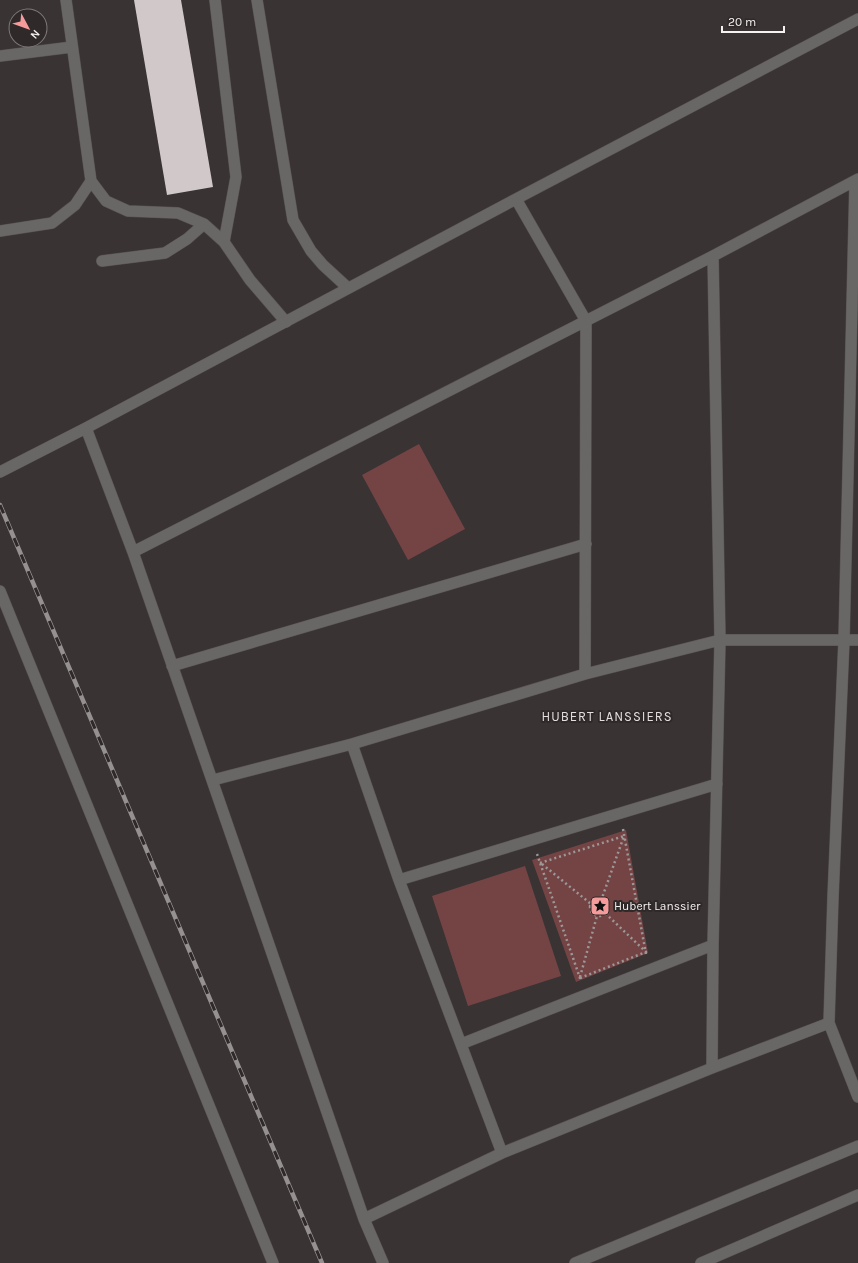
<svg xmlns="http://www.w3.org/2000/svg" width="858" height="1263" font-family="Karla,sans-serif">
	<rect width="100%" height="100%" fill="#393333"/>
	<!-- green -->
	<path fill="#744445" d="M419,444L465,529L408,560L362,475Z
		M626,830L648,953L576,982L532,860Z
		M525,866L561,976L468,1006L432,896Z"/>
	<!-- building -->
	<path fill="#d1c9c9" d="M134,0H181L213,187L167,195Z"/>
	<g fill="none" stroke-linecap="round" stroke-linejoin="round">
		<!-- service casing -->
		<g stroke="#575252" stroke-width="12">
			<path id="service" d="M66,0L91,181L106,201L128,211L178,213L204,224L224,242L250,280L286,322
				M215,0L236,177L224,242
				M257,0L293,220L311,251L323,265L348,288
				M0,56L72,47
				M0,231L52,223L75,205L91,181
				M102,261L165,253L187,239L204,224
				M0,591L273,1263"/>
		</g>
		<!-- minor casing -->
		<g stroke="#575252" stroke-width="12">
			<path id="minor" d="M855,181L844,640L833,897L829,1023L858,1097
				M516,199L586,321L585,674
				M86,428L133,552L364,1219L383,1263
				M0,472L86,428L516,199L858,19
				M133,552L713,256L858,179
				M172,666L586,544
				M352,744L399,880L502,1153
				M213,780L352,744L585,674L720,640H858
				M399,880L717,784
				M461,1044L713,945
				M712,1068L713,945L720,640L713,256
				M364,1219L502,1153L712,1068L829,1023
				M575,1263L858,1146
				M701,1263L858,1195"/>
		</g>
		<!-- path -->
		<path stroke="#9d9898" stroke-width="2.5" stroke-dasharray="2 3" stroke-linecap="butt" d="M623,829L646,954
			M537,854L581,981
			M540,863L624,836L602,898
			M542,864L591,904
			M590 907a9 9 0 1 1 18 0a9 9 0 1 1-18 0Z
			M580,977L597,916
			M580,978L646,952L606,914"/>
		<!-- service -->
		<use href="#service" stroke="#696666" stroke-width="11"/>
		<!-- minor -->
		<use href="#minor" stroke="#696666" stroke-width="11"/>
		<!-- rail casing -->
		<g stroke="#969191" stroke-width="4.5">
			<path id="rail" d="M0,505L322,1263"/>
		</g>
		<!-- rail -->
		<use href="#rail" stroke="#2f2929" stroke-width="3" stroke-dasharray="9" stroke-linecap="butt"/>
	</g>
	<!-- icons -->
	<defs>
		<g id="sight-square" transform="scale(1)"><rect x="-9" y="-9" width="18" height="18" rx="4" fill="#f59b9c" stroke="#2f2929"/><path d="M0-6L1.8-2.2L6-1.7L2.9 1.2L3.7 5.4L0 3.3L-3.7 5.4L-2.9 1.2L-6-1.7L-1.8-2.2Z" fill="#111"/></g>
	</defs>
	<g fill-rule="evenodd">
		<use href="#sight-square" x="600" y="906"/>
	</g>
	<g text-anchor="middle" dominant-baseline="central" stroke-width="4" stroke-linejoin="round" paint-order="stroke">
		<!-- poi labels -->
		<g font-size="12" fill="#f6f2f2" stroke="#2f2929" text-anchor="start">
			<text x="614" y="906">Hubert Lanssier</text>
		</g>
		<!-- neighbourhood labels -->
		<g font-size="13" letter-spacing="1" fill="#e7dfdf" stroke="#2f2929">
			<text x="607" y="716">HUBERT LANSSIERS</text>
		</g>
	</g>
	<!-- north arrow -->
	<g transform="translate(28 28) rotate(131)"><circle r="19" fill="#2f2929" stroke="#7f7979"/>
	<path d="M0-3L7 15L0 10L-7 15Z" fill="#f59b9c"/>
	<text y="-6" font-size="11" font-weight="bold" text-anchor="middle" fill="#f6f2f2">N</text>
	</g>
	<!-- scale -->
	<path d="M722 26v6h62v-6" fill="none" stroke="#f6f2f2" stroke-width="2"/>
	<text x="728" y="26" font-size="12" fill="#f6f2f2" stroke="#2f2929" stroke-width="3" paint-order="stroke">20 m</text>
</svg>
